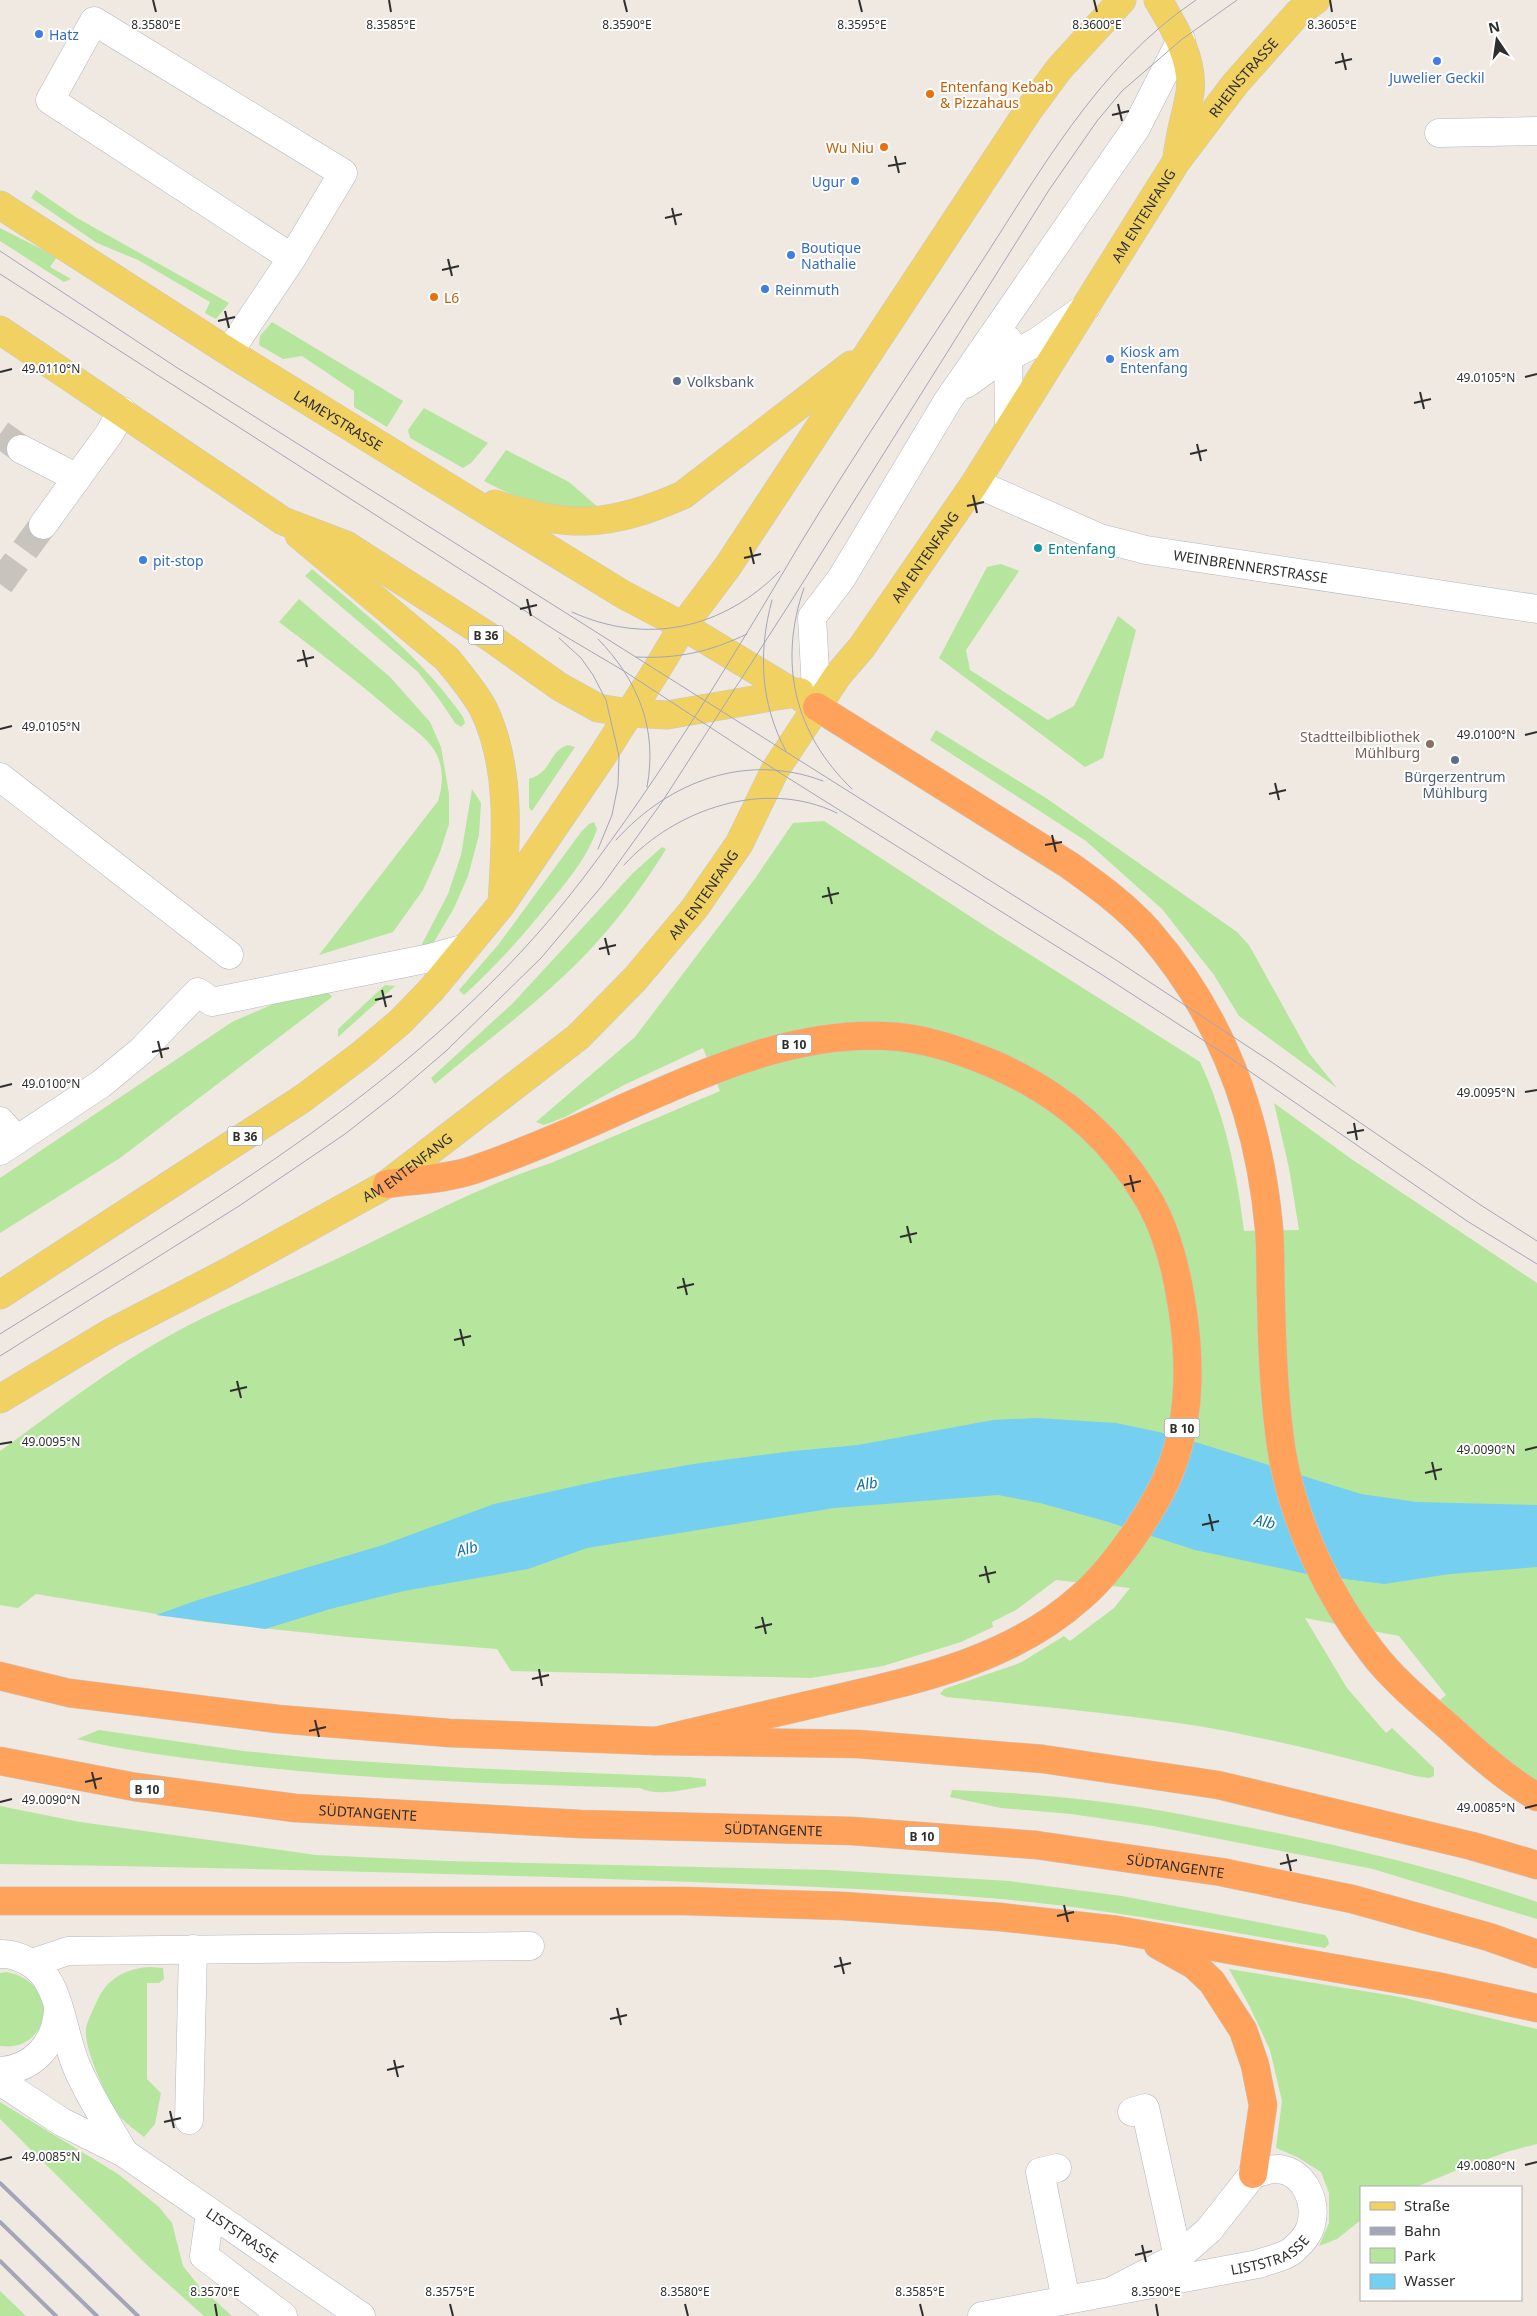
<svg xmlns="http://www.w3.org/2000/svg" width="1537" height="2316" font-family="'Noto Sans',sans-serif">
	<rect width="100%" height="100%" fill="#efe9e1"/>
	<!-- green -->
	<path fill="#b6e59e" d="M36,190L77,218L229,303L216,319L205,313L210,302L138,260L97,243L31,198Z
		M0,228L57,257L50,267L71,279L64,282L0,241Z
		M272,322L403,401L387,427L354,407V391L302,356L283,359L259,345L260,336Z
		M424,408L488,443L471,463L463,468L410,438L408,430Z
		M506,450L569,482L599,508C553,509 525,503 484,481Z
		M1001,564L1019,571L966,650L970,670L1048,720L1074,706L1118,616L1136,630L1103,758L1085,767L939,658L987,567Z
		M312,569C366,614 422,658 463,717L465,723L461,727L455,723L439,699L418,672L305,576Z
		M299,599L390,677L430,722L441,747L449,794V824L440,852L423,890L393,932L319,955L438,801C443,785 444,769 436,753C428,738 413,729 400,718C361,684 320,653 279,622Z
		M936,730L1046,798L1237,932L1249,945L1309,1053L1337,1088L1239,1016L1214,975L1162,909L1086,841L930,740Z
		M568,745L575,747L532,811L529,808V779C553,772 548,751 568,745Z
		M472,789L481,803L479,835L468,876L454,908L431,947L421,946L448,894L461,855Z
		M824,821L991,930L1200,1062C1225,1116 1237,1172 1244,1231L1299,1230L1289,1168L1274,1103L1350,1158L1537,1283V1781L1496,1751L1440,1700L1446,1695L1399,1636L1305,1618L1347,1688L1386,1733L1392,1728L1434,1768V1776L1429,1778L1415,1776C1339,1756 1262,1736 1185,1724C1106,1712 1026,1705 946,1697L940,1694L944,1689L1020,1663L1064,1636L1070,1641L1114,1608L1130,1588L1056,1580L1016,1610L992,1622L993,1627L961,1642L883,1666L811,1678L511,1671L497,1649L348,1637L205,1622L36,1594L18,1608L0,1605V1451C61,1407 121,1360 189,1325C240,1299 295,1279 347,1254C414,1222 480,1186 551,1163L720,1091L703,1048L624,1085L565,1117L544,1125L536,1122L635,1037L754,880L793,823Z
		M594,822L597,829C587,859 565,884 545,908C520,939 494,968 464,995L459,990L498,945L581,832L589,824Z
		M662,847L666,849C636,898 598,946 555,984C517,1019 475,1050 435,1084L431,1078L512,1004L633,873Z
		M385,985L395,986L338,1037V1029Z
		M328,992L332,997L120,1158L0,1233V1178L232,1022L278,1002Z
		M99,1730L243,1751L325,1759L467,1768L689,1777L706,1779V1786C687,1789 658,1797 640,1788C499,1784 357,1780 216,1762C169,1756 123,1750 77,1739Z
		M952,1790C1000,1792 1048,1795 1095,1801C1148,1807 1200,1818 1252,1828C1348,1847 1444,1870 1537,1902V1919L1373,1869L1153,1826L1071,1814L1001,1808L950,1797Z
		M0,1806L80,1822L316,1855L447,1861L829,1870L1009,1881L1122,1896L1325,1935L1328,1939L1329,1944L1325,1948C1217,1930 1110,1909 1001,1899C862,1887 721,1883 581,1878C387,1872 194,1867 0,1864Z
		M150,1967L163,1968L164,1979L159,1983H147V2079L161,2093L155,2124L144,2137C136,2131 127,2124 120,2117C108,2102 83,2048 86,2028C88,2019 94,2008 98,1999C108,1978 127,1968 150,1967Z
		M1229,1969L1400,1997L1537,2029V2144L1510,2151L1462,2168L1416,2187H1361V2220L1337,2239L1319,2246L1329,2223V2193L1321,2172L1297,2157L1276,2148L1282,2101L1270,2050L1250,2007Z
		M7,1972C64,1984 49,2053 0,2046V1973Z
		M0,2102L118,2174L159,2207L172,2223L183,2266L199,2286L232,2316H204L148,2266L0,2119Z
		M0,2291L26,2316H0Z"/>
	<!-- water -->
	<path fill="#75cff0" d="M1037,1418L1116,1423L1173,1435L1361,1494L1417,1502L1537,1505V1567L1450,1574L1384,1584L1307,1574L1195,1550L1105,1521L1040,1503L998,1495L834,1508L587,1548L528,1569L404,1591L330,1609L265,1629L156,1615L198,1600L383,1545L494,1504L612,1478L700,1463L794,1451L858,1445L993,1420Z"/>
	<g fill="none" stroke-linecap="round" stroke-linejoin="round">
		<!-- minor-tunnel -->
		<path stroke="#c8c4bd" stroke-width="28" stroke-dasharray="28 14" stroke-linecap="butt" d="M0,434L21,449
			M0,584L43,525"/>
		<!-- minor casing -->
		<g stroke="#b4b7c1" stroke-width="29">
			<g id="minor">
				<path d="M1439,133L1537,131"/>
				<path d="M1008,340L1009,428"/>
				<path d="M229,352L292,258L343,173L94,21L50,100L292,258"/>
				<path d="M966,384L991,366L1037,342L1086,307"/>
				<path d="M21,449L77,478L109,434L122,411"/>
				<path id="s1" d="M975,483L1100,538L1146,550L1537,609"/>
				<path d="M43,525L77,478"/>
				<path d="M817,707L812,617L841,579L947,402L1136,128L1181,40"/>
				<path d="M0,777L229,955"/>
				<path d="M0,1121L17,1140"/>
				<path d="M0,1151L101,1084L141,1051L198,992L212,1002L430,958L466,948"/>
				<path d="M0,1954C17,1953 37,1964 46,1978C61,2000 65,2039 76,2065C88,2095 108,2124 124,2153L62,2122L0,2081"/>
				<path d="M32,1963L68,1951L530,1946"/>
				<path d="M0,2071C34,2069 56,2043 58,2010"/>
				<path d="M1132,2112L1145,2108L1178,2257"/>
				<path d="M189,2120L193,1949"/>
				<path id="s2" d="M124,2153L361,2316"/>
				<path d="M1057,2168L1040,2172L1066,2300"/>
				<path d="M210,2213L204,2256L283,2316"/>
				<path id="s3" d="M982,2316L1258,2264C1269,2260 1285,2257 1293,2250C1301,2243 1309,2234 1311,2225C1317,2202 1305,2172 1279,2169C1271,2168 1261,2172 1253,2174L1209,2230L1178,2257L1112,2291"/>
			</g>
		</g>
		<!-- major casing -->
		<g stroke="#c9c9c9" stroke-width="29">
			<g id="major">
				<path d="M1158,0C1174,27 1194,59 1190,93C1186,115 1179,136 1177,158"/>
				<path id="s4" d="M0,205L229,352L451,489L624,595L683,626L817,707"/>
				<path d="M0,330L283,521L346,545L488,636L560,687L598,708L629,713L667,715L800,692"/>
				<path d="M495,504C571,529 610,527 683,495L851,365"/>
				<path d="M299,535L447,659C460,675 473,690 483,708C512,767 506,839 502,903"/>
				<path d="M0,1295L302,1099L362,1054L400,1022L432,989L501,905L603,755L656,671L683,626L728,566L1028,111L1059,69L1122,0"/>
				<path id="s5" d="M0,1399L110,1333L226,1273L387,1184L578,1037L635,979L694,909L739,844L775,770L838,675L862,647L975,483L1176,162L1235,84L1298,13L1316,0"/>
			</g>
		</g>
		<!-- highway casing -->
		<g stroke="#c9c9c9" stroke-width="29">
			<g id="highway">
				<path d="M817,707L1069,865C1097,885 1126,906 1149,932C1222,1016 1259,1119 1269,1228C1271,1252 1270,1276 1271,1300C1272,1351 1274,1402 1282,1453C1294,1523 1329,1597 1372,1652C1392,1679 1426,1707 1451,1729C1478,1754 1505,1778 1537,1797"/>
				<path d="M387,1184C415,1180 446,1179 473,1170C525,1152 576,1130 626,1107C708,1071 793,1032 884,1036C922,1037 959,1050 993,1064C1056,1091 1108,1134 1144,1192C1166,1226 1176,1267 1182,1306C1191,1363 1191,1424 1167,1478C1158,1499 1145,1519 1132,1538C1117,1559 1101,1580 1081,1597C1010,1661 916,1680 826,1701C769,1714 712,1728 656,1741"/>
				<path d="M0,1676L69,1693L278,1719L449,1733L656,1741L858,1744L1043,1759L1218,1785L1472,1846L1537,1865"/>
				<path id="s6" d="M0,1761L135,1787L295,1808L580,1824L852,1831L1036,1845L1221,1872L1352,1899L1489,1937L1537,1954"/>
				<path d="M0,1901H685L843,1906L1000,1917L1117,1930L1436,1986L1537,2008"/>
				<path d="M1158,1945L1194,1965L1212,1982L1243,2030L1255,2065L1263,2105L1253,2174"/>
			</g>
		</g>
		<!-- minor -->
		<use href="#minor" stroke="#fff" stroke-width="28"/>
		<!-- major -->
		<use href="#major" stroke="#f2d163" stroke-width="28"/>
		<!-- highway -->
		<use href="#highway" stroke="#ffa35c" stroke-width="28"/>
		<!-- tram -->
		<path stroke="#a3a6b8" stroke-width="1" d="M0,251L176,367L1116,960L1270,1061L1479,1204L1537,1241
			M0,274L558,632L624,671L777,771L1104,976L1226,1055L1467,1221L1537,1264
			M804,588C778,663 794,733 852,789
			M772,600C758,652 760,703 786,751
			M572,612C647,646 723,629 780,571
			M559,638L581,658L593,675L606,700L619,756L618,785L612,815L598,849
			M598,639C638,680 658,729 647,787
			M636,657C678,659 709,652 747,634
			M616,840C669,781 747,752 823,781
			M624,865C675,809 765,778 837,813
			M0,1334C209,1203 428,1080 581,881C662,775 732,659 800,544C855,453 915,364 973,275C1038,176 1096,67 1196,0
			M0,1356L239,1206L345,1134L396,1094L446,1051L541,958L601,887L662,802L790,603L1049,190L1097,121L1122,91L1181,40L1237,0"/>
		<!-- rail -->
		<path stroke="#a3a6b8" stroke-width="4" d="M0,2183L138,2316
			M0,2222L97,2316
			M0,2261L56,2316"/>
	</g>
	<!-- ticks -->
	<path fill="none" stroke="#2e2e2e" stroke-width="2" d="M153,0L156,12M389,0L391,12M624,0L627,12M859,0L862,12M1094,0L1097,12M1330,0L1332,12M1342,53L1346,70M1335,63L1352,59M1118,104L1122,121M1112,115L1129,111M895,156L899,173M888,166L906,163M672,208L676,225M665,218L682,214M448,259L452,276M442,270L459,266M225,311L229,328M218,321L235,317M0,372L12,369M1525,377L1537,374M1420,392L1424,409M1414,403L1431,399M1197,444L1201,461M1190,454L1207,450M973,495L977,513M967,506L984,502M750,547L754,564M744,558L761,554M527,599L531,616M520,609L537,605M303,650L307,667M297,661L314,657M0,729L12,726M1525,735L1537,732M1275,783L1279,800M1269,794L1286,790M1052,835L1056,852M1045,845L1062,842M828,887L832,904M822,897L839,893M605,938L609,955M599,949L616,945M382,990L386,1007M375,1000L392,996M158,1041L162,1058M152,1052L169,1048M0,1087L12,1084M1525,1092L1537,1090M1354,1123L1357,1140M1347,1133L1364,1130M1130,1175L1134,1192M1124,1185L1141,1181M907,1226L911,1243M900,1237L917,1233M683,1278L687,1295M677,1288L694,1284M460,1329L464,1346M454,1340L471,1336M237,1381L241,1398M230,1391L247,1387M0,1444L12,1442M1525,1450L1537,1447M1432,1462L1436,1480M1425,1473L1442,1469M1209,1514L1213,1531M1202,1525L1219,1521M985,1566L989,1583M979,1576L996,1572M762,1617L766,1634M755,1628L772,1624M539,1669L542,1686M532,1679L549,1675M315,1720L319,1737M309,1731L326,1727M92,1772L96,1789M85,1782L102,1778M0,1802L12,1799M1525,1808L1537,1805M1287,1854L1291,1871M1280,1864L1297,1860M1064,1905L1068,1922M1057,1916L1074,1912M840,1957L844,1974M834,1967L851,1963M617,2008L621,2025M610,2019L627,2015M394,2060L398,2077M387,2070L404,2066M170,2111L174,2128M164,2122L181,2118M0,2160L12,2157M1525,2165L1537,2162M1142,2245L1146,2262M1135,2255L1152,2251M215,2304L217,2316M450,2304L453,2316M685,2304L688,2316M920,2304L923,2316M1156,2304L1158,2316"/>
	<!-- markers -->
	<g fill="#3f7fe0" stroke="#fff" stroke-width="2">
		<circle cx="39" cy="34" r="5"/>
		<circle cx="1437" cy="61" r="5"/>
		<circle cx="855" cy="181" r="5"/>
		<circle cx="791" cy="255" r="5"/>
		<circle cx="765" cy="289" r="5"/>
		<circle cx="1110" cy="359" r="5"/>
		<circle cx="143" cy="560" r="5"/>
	</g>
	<g fill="#e8710a" stroke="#fff" stroke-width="2">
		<circle cx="930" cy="94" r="5"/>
		<circle cx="884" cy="147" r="5"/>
		<circle cx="434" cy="297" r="5"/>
	</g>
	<g fill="#5c6f8a" stroke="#fff" stroke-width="2">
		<circle cx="677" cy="381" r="5"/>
		<circle cx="1455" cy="760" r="5"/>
	</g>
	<circle fill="#0f9aa8" stroke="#fff" stroke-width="2" cx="1038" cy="548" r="5"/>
	<circle fill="#8d6e63" stroke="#fff" stroke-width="2" cx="1430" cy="744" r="5"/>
	<g text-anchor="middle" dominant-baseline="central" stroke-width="4" stroke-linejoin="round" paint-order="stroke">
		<!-- shield labels -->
		<g fill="#fff" stroke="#6d6d6d" stroke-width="1">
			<rect x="468.5" y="625.5" width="35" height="19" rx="4"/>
			<rect x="776.5" y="1034.5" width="35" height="19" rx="4"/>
			<rect x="227.5" y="1126.5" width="35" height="19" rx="4"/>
			<rect x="1164.5" y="1418.5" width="35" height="19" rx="4"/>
			<rect x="129.5" y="1779.5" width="35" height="19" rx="4"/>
			<rect x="904.5" y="1826.5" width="35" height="19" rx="4"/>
		</g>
		<g font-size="12" font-weight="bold" fill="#2e2e2e">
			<text x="486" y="635">B 36</text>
			<text x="794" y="1044">B 10</text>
			<text x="245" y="1136">B 36</text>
			<text x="1182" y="1428">B 10</text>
			<text x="147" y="1789">B 10</text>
			<text x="922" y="1836">B 10</text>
		</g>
		<!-- shop labels -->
		<g font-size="14" fill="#366cbe" stroke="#fff" text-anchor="start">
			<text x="49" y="34">Hatz</text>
			<text x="1437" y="77" text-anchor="middle">Juwelier Geckil</text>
			<text x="845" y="181" text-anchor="end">Ugur</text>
			<text x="801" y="247">Boutique<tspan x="801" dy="16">Nathalie</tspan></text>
			<text x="775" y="289">Reinmuth</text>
			<text x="1120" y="351">Kiosk am<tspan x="1120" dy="16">Entenfang</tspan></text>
			<text x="153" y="560">pit-stop</text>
		</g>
		<!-- street labels -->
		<g font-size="14" fill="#2e2e2e" stroke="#fff">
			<text stroke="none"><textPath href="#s5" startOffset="1855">RHEINSTRASSE</textPath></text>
			<text stroke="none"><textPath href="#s5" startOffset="1684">AM ENTENFANG</textPath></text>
			<text stroke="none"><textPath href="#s4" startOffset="401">LAMEYSTRASSE</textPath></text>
			<text stroke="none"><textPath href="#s5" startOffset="1279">AM ENTENFANG</textPath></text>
			<text stroke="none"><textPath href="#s1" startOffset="290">WEINBRENNERSTRASSE</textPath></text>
			<text stroke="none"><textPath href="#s5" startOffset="874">AM ENTENFANG</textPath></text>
			<text stroke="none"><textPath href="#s5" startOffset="469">AM ENTENFANG</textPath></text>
			<text stroke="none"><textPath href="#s6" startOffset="372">SÜDTANGENTE</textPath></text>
			<text stroke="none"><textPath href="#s6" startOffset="778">SÜDTANGENTE</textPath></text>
			<text stroke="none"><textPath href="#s6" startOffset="1182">SÜDTANGENTE</textPath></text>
			<text stroke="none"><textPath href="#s2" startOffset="144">LISTSTRASSE</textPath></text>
			<text stroke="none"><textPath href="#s3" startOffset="295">LISTSTRASSE</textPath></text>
		</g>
		<!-- food labels -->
		<g font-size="14" fill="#c56008" stroke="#fff" text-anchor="start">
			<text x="940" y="86">Entenfang Kebab<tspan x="940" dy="16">&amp; Pizzahaus</tspan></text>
			<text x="874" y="147" text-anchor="end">Wu Niu</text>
			<text x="444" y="297">L6</text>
		</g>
		<!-- service labels -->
		<g font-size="14" fill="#4e5e75" stroke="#fff" text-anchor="start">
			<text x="687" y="381">Volksbank</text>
			<text x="1455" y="776" text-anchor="middle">Bürgerzentrum<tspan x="1455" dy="16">Mühlburg</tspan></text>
		</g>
		<!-- culture labels -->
		<g font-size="14" fill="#0d838f" stroke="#fff" text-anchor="start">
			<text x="1048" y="548">Entenfang</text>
		</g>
		<!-- education labels -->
		<g font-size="14" fill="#785e54" stroke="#fff" text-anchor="end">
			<text x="1420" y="736">Stadtteilbibliothek<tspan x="1420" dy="16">Mühlburg</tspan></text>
		</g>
		<!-- water labels -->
		<g font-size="15" font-style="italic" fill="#0d6fa3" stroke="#fff">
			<text transform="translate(867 1483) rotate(-7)">Alb</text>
			<text transform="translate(1265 1521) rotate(13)">Alb</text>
			<text transform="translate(467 1548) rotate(-14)">Alb</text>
		</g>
	</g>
	<g font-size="12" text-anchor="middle" fill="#2e2e2e" stroke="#fff" stroke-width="4" stroke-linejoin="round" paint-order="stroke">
		<text x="156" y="29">8.3580°E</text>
		<text x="391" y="29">8.3585°E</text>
		<text x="627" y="29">8.3590°E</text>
		<text x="862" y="29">8.3595°E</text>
		<text x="1097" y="29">8.3600°E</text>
		<text x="1332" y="29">8.3605°E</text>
		<text x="51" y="373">49.0110°N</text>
		<text x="1486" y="382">49.0105°N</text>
		<text x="51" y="731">49.0105°N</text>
		<text x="1486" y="739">49.0100°N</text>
		<text x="51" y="1088">49.0100°N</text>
		<text x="1486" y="1097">49.0095°N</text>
		<text x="51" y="1446">49.0095°N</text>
		<text x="1486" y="1454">49.0090°N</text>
		<text x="51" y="1804">49.0090°N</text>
		<text x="1486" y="1812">49.0085°N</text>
		<text x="51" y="2161">49.0085°N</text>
		<text x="1486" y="2170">49.0080°N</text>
		<text x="215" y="2296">8.3570°E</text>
		<text x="450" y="2296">8.3575°E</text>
		<text x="685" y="2296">8.3580°E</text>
		<text x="920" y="2296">8.3585°E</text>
		<text x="1156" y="2296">8.3590°E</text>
	</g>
	<!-- legend -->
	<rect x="1360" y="2186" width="162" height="115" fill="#ffffff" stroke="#ababab"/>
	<rect x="1370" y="2202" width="25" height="8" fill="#f2d163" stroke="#ababab"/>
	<text x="1404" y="2211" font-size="15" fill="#2e2e2e">Straße</text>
	<rect x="1370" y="2227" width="25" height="8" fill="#a3a6b8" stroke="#ababab"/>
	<text x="1404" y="2236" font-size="15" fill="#2e2e2e">Bahn</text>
	<rect x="1370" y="2248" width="25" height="15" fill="#b6e59e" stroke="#ababab"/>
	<text x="1404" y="2261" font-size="15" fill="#2e2e2e">Park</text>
	<rect x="1370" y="2274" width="25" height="15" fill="#75cff0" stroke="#ababab"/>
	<text x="1404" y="2286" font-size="15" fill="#2e2e2e">Wasser</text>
	<!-- north arrow -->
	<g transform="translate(1497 40) rotate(347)" stroke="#ffffff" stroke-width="4" paint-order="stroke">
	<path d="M0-4L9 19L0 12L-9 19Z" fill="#2e2e2e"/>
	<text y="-8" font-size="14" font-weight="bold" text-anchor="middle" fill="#2e2e2e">N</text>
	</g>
</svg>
